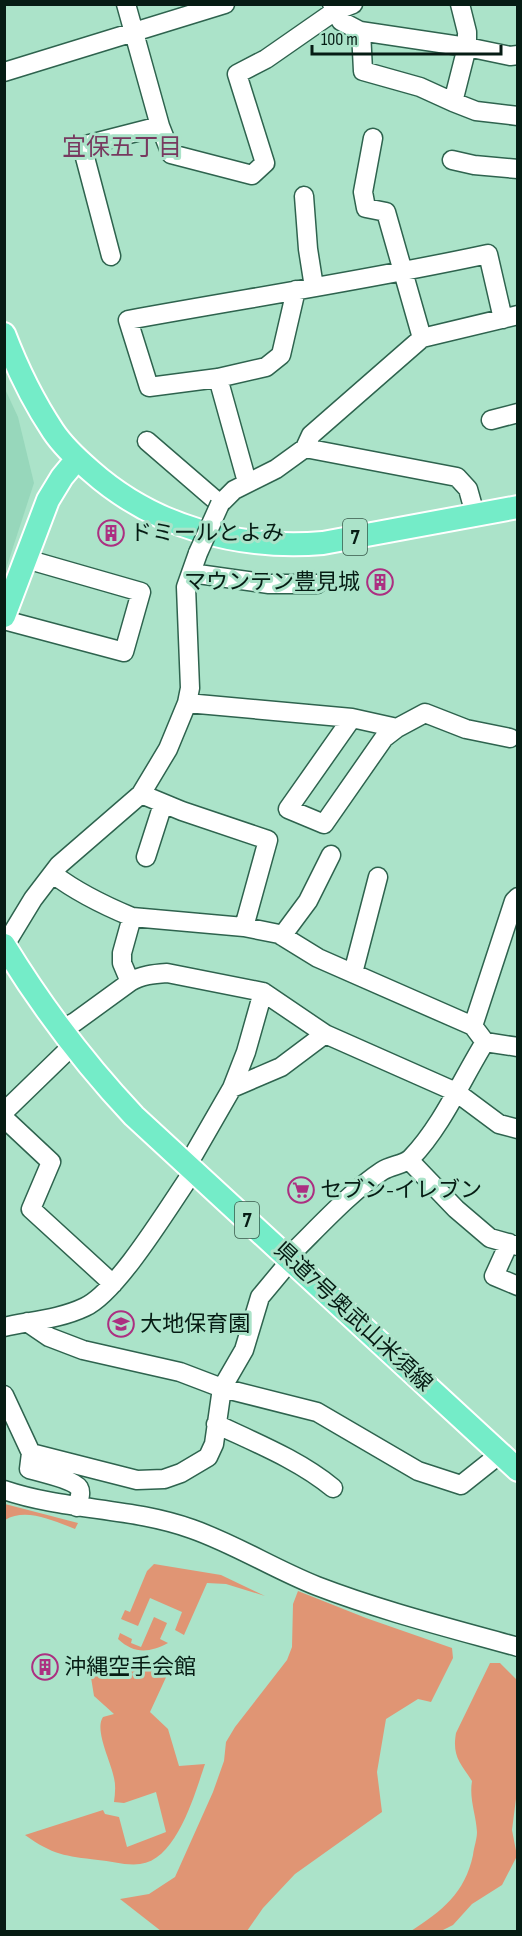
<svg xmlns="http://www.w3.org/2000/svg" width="522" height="1936" font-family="'Sofia Sans Condensed','Noto Sans JP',sans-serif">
	<rect width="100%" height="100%" fill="#abe3c9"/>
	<!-- built -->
	<path fill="#97d7bb" d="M5,389L18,417L34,483L5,572Z"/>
	<!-- green -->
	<path fill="#e09574" d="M5,1504L78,1523L75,1529C54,1521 26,1507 5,1520Z
		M154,1564L221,1575L265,1596L226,1584L207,1583L184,1635L175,1630L182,1612L150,1598L138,1626L121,1619L125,1610L130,1612L147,1571Z
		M298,1591L366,1618L452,1648L453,1658L431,1702L418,1699L386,1719L377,1772L382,1812L295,1874L263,1908L247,1931H161L120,1899L149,1894L175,1877L213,1792L224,1761L226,1742L235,1727L287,1660L292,1647L293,1604Z
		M154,1617L167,1623L160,1639L168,1643C149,1653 134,1654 118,1639L120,1633L132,1639L131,1643L141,1647Z
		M110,1660C133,1668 151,1673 174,1660L150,1712L168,1729L179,1766L205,1764C195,1793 177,1860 140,1864C127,1866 111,1861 98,1860C65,1856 53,1855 25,1835L103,1810L105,1814L119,1817L127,1847L166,1832L156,1792L124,1803L114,1802C115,1794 116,1786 114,1778C111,1762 94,1730 103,1717L114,1714L94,1696L89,1665Z
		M490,1663H500L517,1680L518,1783L512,1830L517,1856L502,1885L472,1904L453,1925L441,1931H411C442,1911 465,1893 473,1855C474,1847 477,1839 477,1832C476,1814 469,1799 472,1781C460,1763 452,1756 456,1733Z"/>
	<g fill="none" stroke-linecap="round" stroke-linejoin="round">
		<!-- minor casing -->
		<g stroke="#2e634e" stroke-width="21">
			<path id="minor" d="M126,4L160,126L171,154L252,175L265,163L237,74L266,59L335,11L353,4
				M332,4L341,21L360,31L467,47L510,56L518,55
				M460,4L467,32V47L453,102L476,111L518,116
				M361,31L363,71L420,87L453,102
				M4,72L225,4
				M373,138L363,192L366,208L386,212L422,338
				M452,160L474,165L518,169
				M304,196L308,249L314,287
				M111,256L82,146L160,126
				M296,290L281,355L266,367L218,378L149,387L128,320C248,298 368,280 488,254L503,319
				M218,378L247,482
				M491,420L518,413
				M147,441L220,504L234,490L276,469L305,448L311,435L422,338L518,315
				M305,448L457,477L468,489L475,514
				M191,573L269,584H317
				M4,620L124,652L141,592L26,559
				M187,703L352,718L397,728L425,713L466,729L510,738
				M352,718L288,809L324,824L384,738L397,728
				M141,794L182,811L268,840L244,927
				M146,857L163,804
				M53,874C78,893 103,905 132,917
				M282,936L308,901L331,855
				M5,945L33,899L59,865L141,794L168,749L187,703L190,688L186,587L198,553
				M353,973L378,877
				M130,982L122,963V953L132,917L244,927L279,934L318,958L473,1026L485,1042L518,1047
				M473,1026L514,901L518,897
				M60,1030L75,1022L130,982C141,975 154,974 167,973L263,992L325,1034L456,1092L499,1124L518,1129
				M232,1088L281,1067L325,1034
				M4,1112L72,1046
				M4,1118L51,1162L31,1209L113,1284
				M409,1160L456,1209L490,1238L518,1246
				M185,1163L194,1154L232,1088L246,1052L263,992
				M509,1243L494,1276L518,1286
				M27,1322L49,1337L83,1350L180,1372L222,1388L317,1412L418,1471L461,1485L500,1454
				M4,1327C31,1321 60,1319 85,1307C118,1292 171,1203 194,1170
				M4,1395L31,1453L29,1469C40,1472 74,1480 79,1488C82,1493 78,1502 77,1507
				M216,1424C256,1443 299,1460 333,1488
				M31,1453L137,1480L164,1479L181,1473L208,1457L214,1444L222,1388L244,1350L260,1297L285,1267L288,1257C316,1230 350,1192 382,1171C391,1165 404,1165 411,1158C442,1126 462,1079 485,1042
				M4,1490C66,1511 131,1507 192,1529C235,1544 274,1569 317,1586C382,1611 450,1628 518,1647"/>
		</g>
		<!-- major casing -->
		<g stroke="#fff" stroke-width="26">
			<path id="major" d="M4,334C17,368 33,401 53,431C63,446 77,459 91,471C154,527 239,550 323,543L518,507
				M4,616L48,500L62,477L77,459
				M4,945C42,1007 84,1063 134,1116L518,1470"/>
		</g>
		<!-- minor -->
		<use href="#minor" stroke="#fff" stroke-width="18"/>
		<!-- major -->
		<use href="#major" stroke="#74ecc8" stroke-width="22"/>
		<!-- minor-bridge casing -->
		<g stroke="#2e634e" stroke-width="21" stroke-linecap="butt">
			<path id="minor-bridge" d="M198,553L220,504"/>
		</g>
		<!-- minor-bridge -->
		<use href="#minor-bridge" stroke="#fff" stroke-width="18"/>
	</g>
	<!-- icons -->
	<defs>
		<g id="building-ring" transform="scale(1.35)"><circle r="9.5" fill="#abe3c9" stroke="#ac2f81" stroke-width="1.5"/><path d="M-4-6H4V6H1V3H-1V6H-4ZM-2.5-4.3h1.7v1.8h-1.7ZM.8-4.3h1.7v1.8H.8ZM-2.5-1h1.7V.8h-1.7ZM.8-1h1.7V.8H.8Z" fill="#ac2f81"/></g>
		<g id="supermarket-ring" transform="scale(1.35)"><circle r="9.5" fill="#abe3c9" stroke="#ac2f81" stroke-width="1.5"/><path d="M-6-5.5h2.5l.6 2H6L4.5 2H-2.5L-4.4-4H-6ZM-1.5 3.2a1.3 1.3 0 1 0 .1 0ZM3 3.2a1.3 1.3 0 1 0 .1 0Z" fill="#ac2f81"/></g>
		<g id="school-ring" transform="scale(1.35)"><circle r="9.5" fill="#abe3c9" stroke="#ac2f81" stroke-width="1.5"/><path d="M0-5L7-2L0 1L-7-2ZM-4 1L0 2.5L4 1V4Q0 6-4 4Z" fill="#ac2f81"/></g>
	</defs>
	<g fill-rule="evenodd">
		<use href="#building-ring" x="111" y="533"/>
		<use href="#building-ring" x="380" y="582"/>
		<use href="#supermarket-ring" x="301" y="1190"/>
		<use href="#school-ring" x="121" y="1324"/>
		<use href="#building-ring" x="45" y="1667"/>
	</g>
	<g text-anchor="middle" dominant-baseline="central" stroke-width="6" stroke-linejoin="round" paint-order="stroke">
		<!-- shield labels -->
		<g fill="#abe3c9" stroke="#38584a" stroke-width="1.5">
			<rect x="343" y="519" width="24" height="36" rx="4.5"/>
			<rect x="235" y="1202" width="24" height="36" rx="4.5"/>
		</g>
		<g font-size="21" font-weight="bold" fill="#061c14">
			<text x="355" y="537">7</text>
			<text x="247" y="1220">7</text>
		</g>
		<!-- poi labels -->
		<g font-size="22" fill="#061c14" stroke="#abe3c9" text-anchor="start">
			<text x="130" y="533">ドミールとよみ</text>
			<text x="360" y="582" text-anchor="end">マウンテン豊見城</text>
			<text x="320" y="1190">セブン-イレブン</text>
			<text x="140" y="1324">大地保育園</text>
			<text x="64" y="1667">沖縄空手会館</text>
		</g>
		<!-- street labels -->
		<g font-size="22" fill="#061c14" stroke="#abe3c9">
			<text transform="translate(353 1317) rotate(43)">県道7号奥武山米須線</text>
		</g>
		<!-- neighbourhood labels -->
		<g font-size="24" fill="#77395f" stroke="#abe3c9">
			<text x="122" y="147">宜保五丁目</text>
		</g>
	</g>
	<!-- border -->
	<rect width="522" height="1936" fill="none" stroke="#061c14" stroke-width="12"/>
	<!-- scale -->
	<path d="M312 45v9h189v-9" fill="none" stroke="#061c14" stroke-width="3"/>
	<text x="321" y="45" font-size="18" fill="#061c14" stroke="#abe3c9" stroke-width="4.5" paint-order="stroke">100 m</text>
</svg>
